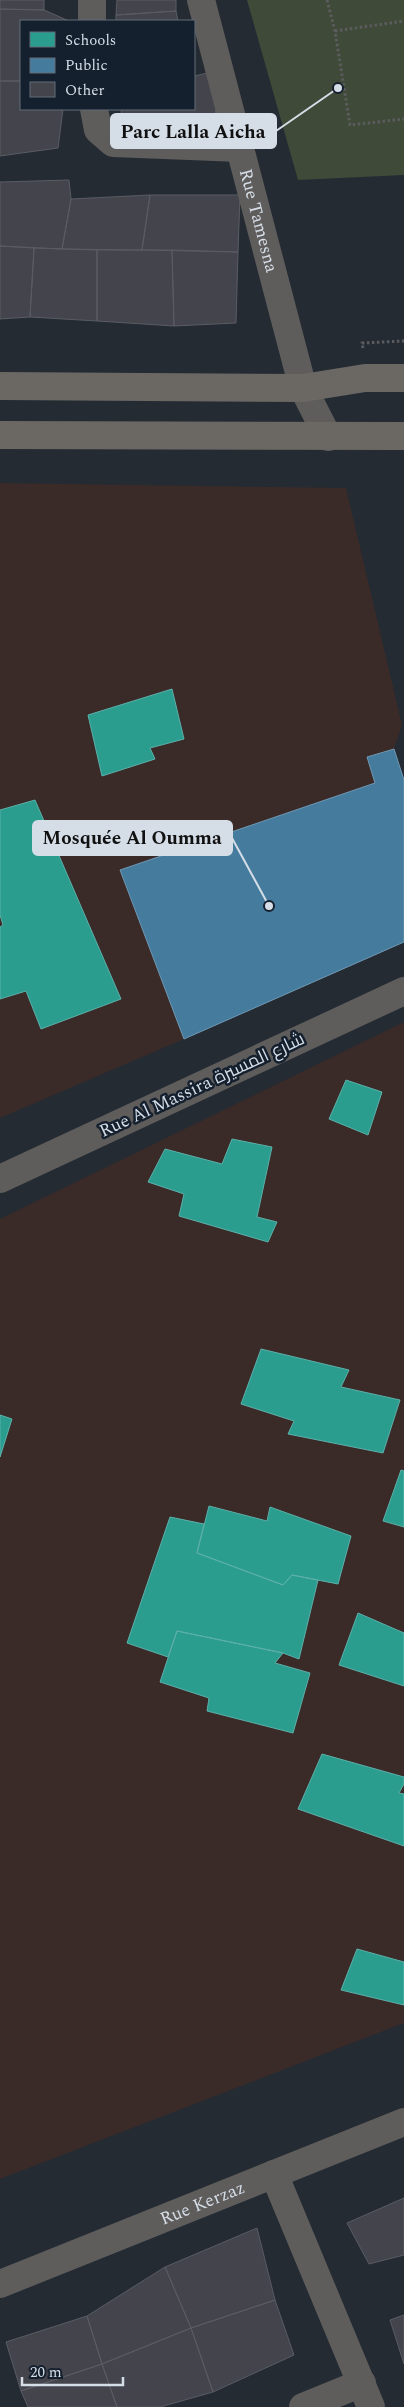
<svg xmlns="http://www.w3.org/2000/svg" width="404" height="2407" font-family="Spectral,Cairo,serif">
	<rect width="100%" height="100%" fill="#242b33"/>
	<!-- industrial -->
	<path fill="#3a2b29" d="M0,483L346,488L402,725L394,749L367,757L375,783L121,870L184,1039L0,1118Z
		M404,1022V2023L0,2179V1219Z"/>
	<!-- green -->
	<path fill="#3f4a38" d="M247,0H404V175L298,180Z"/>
	<!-- schools -->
	<path fill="#2a9d8f" stroke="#5db0a9" d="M172,689L184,739L150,748L155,759L102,776L88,715Z
		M35,800L121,999L41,1029L26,991L0,999V927L3,925L0,915V810Z
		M346,1080L382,1092L368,1135L329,1119Z
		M232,1139L272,1147L257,1217L277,1222L268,1242L179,1216L184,1194L148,1182L165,1149L222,1164Z
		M261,1349L349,1370L341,1387L400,1400L383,1453L288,1434L294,1421L241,1404Z
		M0,1415L12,1419L0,1457Z
		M401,1470L404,1471V1527L383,1521Z
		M209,1506L267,1521L270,1507L351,1536L338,1584L292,1575L283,1585L197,1553Z
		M170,1517L204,1524L197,1553L283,1585L292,1575L318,1580L299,1659L283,1653L177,1631L168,1657L127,1643Z
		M358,1613L404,1633V1686L339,1665Z
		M177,1631L283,1653L275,1663L310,1673L293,1733L207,1711L209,1698L160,1682Z
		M322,1754L404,1777V1784L399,1793L404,1794V1846L298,1809Z
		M357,1949L404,1962V2005L341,1990Z"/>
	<!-- public -->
	<path fill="#457b9d" stroke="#7098b3" d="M394,749L404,780V942L184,1039L120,870L375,783L367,757Z"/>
	<!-- building -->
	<path fill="#44444d" stroke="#5a5c63" d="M0,0H44V10L0,9Z
		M117,0H176V11L116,15Z
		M0,9L44,10L69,21H21V81H0Z
		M176,11L178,21H116V15Z
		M217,71L215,133L123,137L121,109H194V76Z
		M0,81H21V109H63L58,148L0,156Z
		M69,180L71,199L62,249L0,246V182Z
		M150,195L142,250L62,249L71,199Z
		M150,195H240L238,252L142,250Z
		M0,246L34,248L30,317L0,319Z
		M34,248L97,250V321L30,317Z
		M97,250H172L174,326L97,321Z
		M172,250L238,252L236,323L174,326Z
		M404,2198V2255L369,2264L347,2223Z
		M257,2228L275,2300L191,2328L165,2267Z
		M165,2267L191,2328L102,2364L87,2316Z
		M275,2300L294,2355L213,2392L191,2328Z
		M404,2315V2364L390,2320Z
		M87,2316L102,2364L21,2391L6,2342Z
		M191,2328L213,2392L160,2407H117L102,2364Z
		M102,2364L117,2407H28L21,2391Z"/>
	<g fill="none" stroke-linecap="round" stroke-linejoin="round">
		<!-- path -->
		<path stroke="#5c5c5e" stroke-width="3" stroke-dasharray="2.5 2.5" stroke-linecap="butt" d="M327,0L335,31L350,125L404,119
			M335,31L404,21
			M363,348L362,343L404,341"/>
		<!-- street -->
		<g stroke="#5f5d5c" stroke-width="28">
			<path d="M92,0V21"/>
			<path id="s1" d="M201,0L303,388L328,437"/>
			<path d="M94,109L98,130L113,143L240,148"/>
			<path d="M0,1179L404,991"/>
			<path d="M274,2174L371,2407"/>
			<path id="s2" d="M0,2284L404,2122"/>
			<path d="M303,2407L362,2383"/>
		</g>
		<!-- primary -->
		<path stroke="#6b6864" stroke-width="28" d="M0,386L303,388L365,378H404
			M0,435L404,436"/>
	</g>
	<g text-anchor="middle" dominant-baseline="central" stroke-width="5" stroke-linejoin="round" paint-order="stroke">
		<!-- street labels -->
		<g font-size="18" fill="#d5dde7" stroke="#15202f">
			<text stroke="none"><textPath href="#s1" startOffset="228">Rue Tamesna</textPath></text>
			<text transform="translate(202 1085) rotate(-25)">Rue Al Massira شارع المسيرة</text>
			<text stroke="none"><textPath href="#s2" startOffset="218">Rue Kerzaz</textPath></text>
		</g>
	</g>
	<!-- callouts -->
	<path fill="none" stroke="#d5dde7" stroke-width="2" d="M338 88L276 131M269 906L232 838"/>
	<g fill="#d5dde7" stroke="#15202f" stroke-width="2">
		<circle cx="338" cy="88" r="5"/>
		<circle cx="269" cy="906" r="5"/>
	</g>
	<g fill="#d5dde7" stroke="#d5dde7" stroke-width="2">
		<rect x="111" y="114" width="165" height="34" rx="5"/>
		<rect x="33" y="821" width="199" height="34" rx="5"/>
	</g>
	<g font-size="19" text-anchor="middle" font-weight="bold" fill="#111">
		<text x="193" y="138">Parc Lalla Aicha</text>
		<text x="132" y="844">Mosquée Al Oumma</text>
	</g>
	<!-- legend -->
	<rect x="20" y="20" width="175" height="90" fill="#15202f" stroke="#626c79"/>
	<rect x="30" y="32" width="25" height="15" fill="#2a9d8f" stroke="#626c79"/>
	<text x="65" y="45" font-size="15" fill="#d5dde7">Schools</text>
	<rect x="30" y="58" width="25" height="15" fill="#457b9d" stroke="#626c79"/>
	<text x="65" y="70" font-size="15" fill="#d5dde7">Public</text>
	<rect x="30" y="82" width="25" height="15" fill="#44444d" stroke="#626c79"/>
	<text x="65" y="95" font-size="15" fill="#d5dde7">Other</text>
	<!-- scale -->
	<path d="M22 2377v8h101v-8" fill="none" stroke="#d5dde7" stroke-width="2.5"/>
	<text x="30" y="2377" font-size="15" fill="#d5dde7" stroke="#15202f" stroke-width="4" paint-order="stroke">20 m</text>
</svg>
